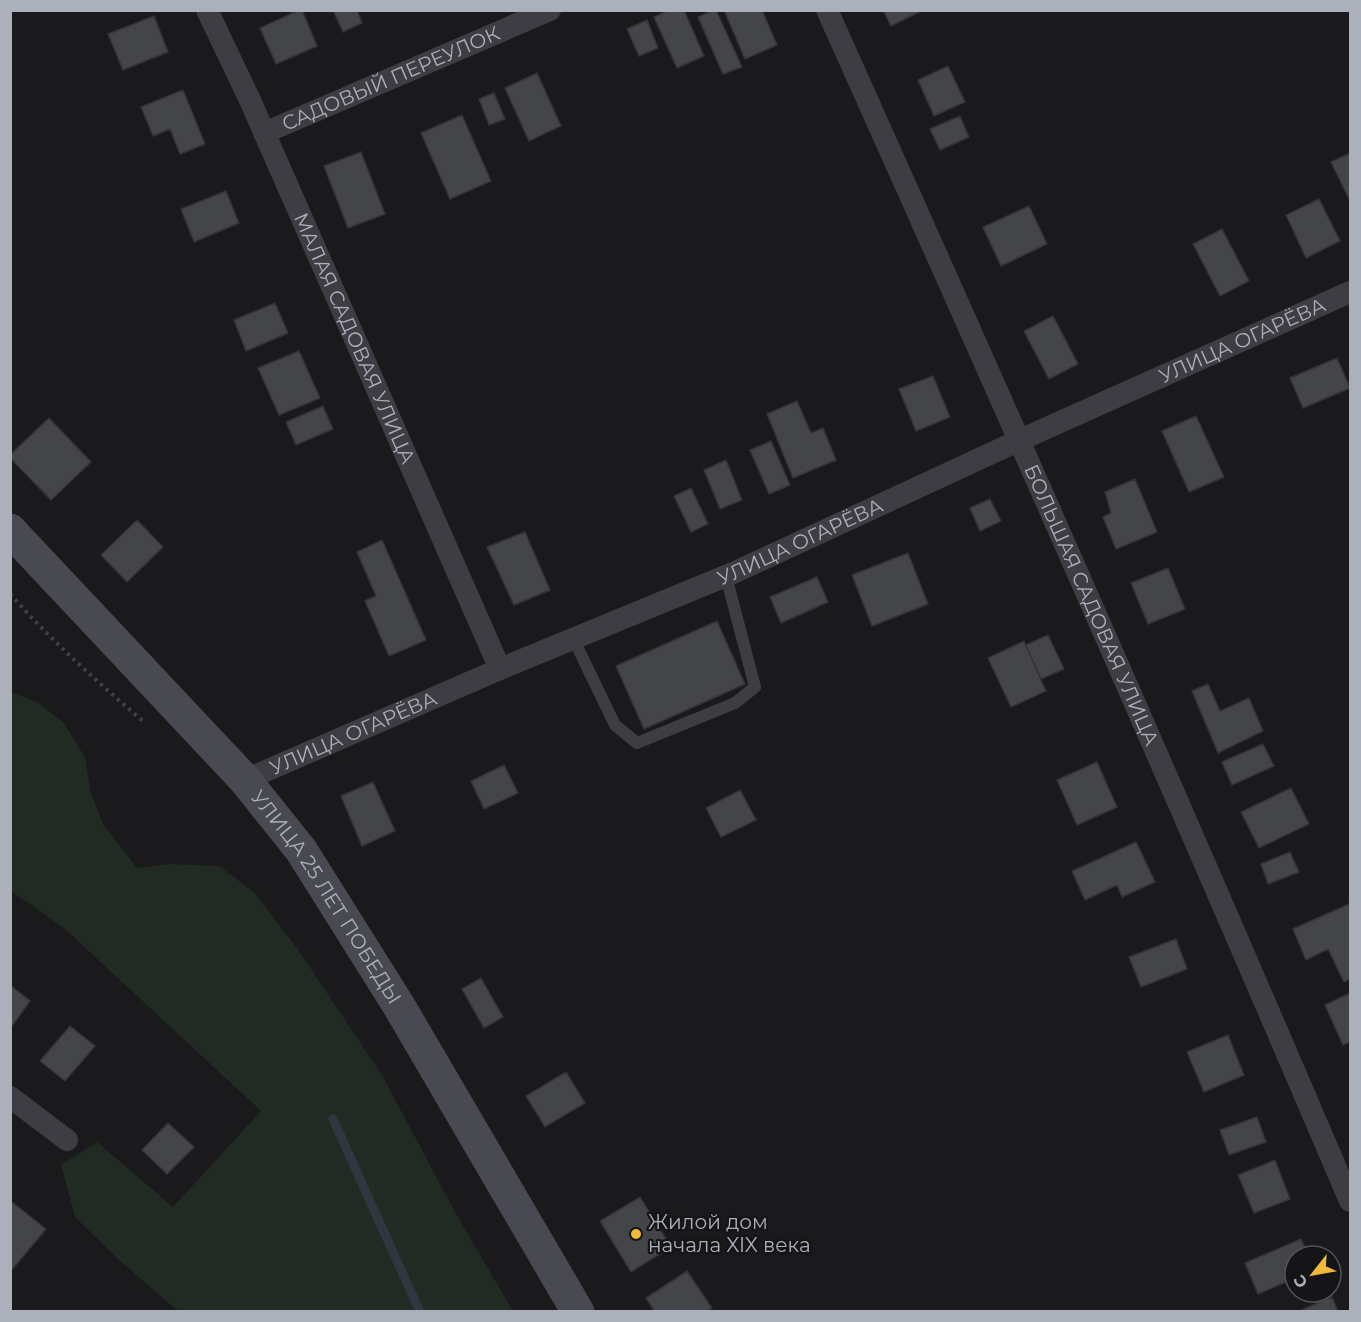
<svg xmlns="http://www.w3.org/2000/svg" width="1361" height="1322" font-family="Montserrat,sans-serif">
	<rect width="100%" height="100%" fill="#1a1a1c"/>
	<!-- green -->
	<path fill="#212a23" d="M10,692L37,702L63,722L85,757L91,793L103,824L137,868L169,864L219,866L255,893L299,951L382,1075L455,1212L513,1311H178L119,1260L75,1217L61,1165L97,1142L173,1207L261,1111L65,929L11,891Z"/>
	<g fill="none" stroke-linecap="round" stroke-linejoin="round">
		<!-- stream -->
		<path stroke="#2f3840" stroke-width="9" d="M333,1119L420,1312"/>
	</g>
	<!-- building -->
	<path fill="#444549" stroke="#343438" stroke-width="1.5" d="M299,10H302L317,46L276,64L260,28Z
		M333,10H357L362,23L343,32Z
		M669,10H684L704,56L677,68L654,17Z
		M713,10H716L742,67L723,74L698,17Z
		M724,10H762L777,45L745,59Z
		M883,10H923L891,26Z
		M154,16L168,52L123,70L108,34Z
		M647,20L658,48L639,56L627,29Z
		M948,66L965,102L934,116L918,80Z
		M537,73L561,126L529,141L505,88Z
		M183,90L205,144L180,154L170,129L153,136L141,107Z
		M494,93L505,119L489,125L479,99Z
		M462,115L491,181L450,199L421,133Z
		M960,116L969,137L940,150L930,129Z
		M361,152L385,214L348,228L324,166Z
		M1350,153V201L1331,162Z
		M226,191L239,223L194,242L181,209Z
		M1319,199L1340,241L1306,258L1286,215Z
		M1029,206L1047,244L1001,266L983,227Z
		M1222,229L1249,281L1220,296L1193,244Z
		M275,303L288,333L246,351L234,320Z
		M1053,316L1078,364L1049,379L1024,331Z
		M299,351L320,398L279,415L258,368Z
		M1337,358L1350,388L1303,408L1290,378Z
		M933,376L950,417L916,431L899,389Z
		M797,401L811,433L823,428L836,460L793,478L767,414Z
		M323,406L333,429L296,445L286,422Z
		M1196,416L1224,477L1189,492L1162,431Z
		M49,418L91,462L51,500L10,458V455Z
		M771,441L790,485L769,494L750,450Z
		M726,460L742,500L720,509L704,470Z
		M1135,479L1157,532L1116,549L1103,517L1111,513L1105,492Z
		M691,488L708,524L691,532L674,496Z
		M990,499L1001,521L980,531L970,508Z
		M137,520L163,547L127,582L101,555Z
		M525,532L550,590L514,605L487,547Z
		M382,540L426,640L389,656L365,601L376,596L357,552Z
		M908,553L928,604L872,626L852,575Z
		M1168,568L1185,609L1148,624L1131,583Z
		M817,577L828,602L781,623L770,597Z
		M717,621L745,684L644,729L616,666Z
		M1048,635L1064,669L1041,679L1026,645Z
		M1024,641L1046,691L1011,707L988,658Z
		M1208,684L1220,711L1249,698L1263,731L1218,753L1192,691Z
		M1263,744L1274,766L1232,785L1222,762Z
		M1097,762L1117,807L1077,825L1057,780Z
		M504,765L518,793L484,809L471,781Z
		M373,782L395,831L362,846L341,796Z
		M1291,788L1309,824L1259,848L1241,812Z
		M740,790L756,820L721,837L706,808Z
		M1136,842L1155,882L1122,897L1117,885L1085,900L1072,871Z
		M1290,852L1299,872L1268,884L1261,864Z
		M1349,904L1350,908V979L1344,982L1328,949L1306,960L1293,929Z
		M1176,939L1187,969L1141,987L1129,957Z
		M481,978L503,1017L484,1028L462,989Z
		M10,985L30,1001L10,1029Z
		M1350,993V1042L1343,1045L1325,1005Z
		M70,1026L95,1046L65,1081L40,1061Z
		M1228,1035L1244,1075L1204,1092L1187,1052Z
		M566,1072L585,1103L545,1127L526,1096Z
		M1257,1117L1266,1142L1229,1155L1220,1130Z
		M168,1123L194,1147L167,1174L142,1150Z
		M1275,1160L1290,1199L1254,1213L1238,1175Z
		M640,1197L671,1247L631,1272L600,1221Z
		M12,1202L46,1229L10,1272V1204Z
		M1301,1239L1309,1256H1295V1278L1258,1294L1245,1263Z
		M687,1271L712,1308L707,1312H655L646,1298Z
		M1332,1297L1338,1312H1297Z"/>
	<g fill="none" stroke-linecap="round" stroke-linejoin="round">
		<!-- path -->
		<path stroke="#414248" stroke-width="4" stroke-dasharray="3 4.5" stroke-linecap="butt" d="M10,594C52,641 96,681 144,722"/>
		<!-- lane -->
		<path stroke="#3d3d43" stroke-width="12" d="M573,638L615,725L637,743L735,703L755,687L726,576"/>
		<!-- street -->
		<g stroke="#3d3d43" stroke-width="22">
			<path id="s1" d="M207,10L249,98L500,669"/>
			<path id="s2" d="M827,10C1005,406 1180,802 1350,1201"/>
			<path id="s3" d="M264,133L550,10"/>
			<path id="s4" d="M245,780L500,669L733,573L1020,440L1350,292"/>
			<path d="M10,1097L67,1140"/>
		</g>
		<!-- secondary -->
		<path stroke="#494a51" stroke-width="33" id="s5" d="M10,530L245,780L301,850L399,1006L578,1312"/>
	</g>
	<!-- markers -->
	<circle fill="#f1b93c" stroke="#151517" stroke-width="2" cx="636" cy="1234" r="6"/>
	<g text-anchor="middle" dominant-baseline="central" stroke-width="4.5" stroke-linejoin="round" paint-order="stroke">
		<!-- street labels -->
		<g font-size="20" fill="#acb0bb" stroke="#151517">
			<text stroke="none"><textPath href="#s3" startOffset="138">САДОВЫЙ ПЕРЕУЛОК</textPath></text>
			<text stroke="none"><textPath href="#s1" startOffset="360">МАЛАЯ САДОВАЯ УЛИЦА</textPath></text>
			<text stroke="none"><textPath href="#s4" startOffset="1090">УЛИЦА ОГАРЁВА</textPath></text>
			<text stroke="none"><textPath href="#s4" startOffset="604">УЛИЦА ОГАРЁВА</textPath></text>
			<text stroke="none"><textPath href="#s2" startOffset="651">БОЛЬШАЯ САДОВАЯ УЛИЦА</textPath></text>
			<text stroke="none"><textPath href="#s4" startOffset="118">УЛИЦА ОГАРЁВА</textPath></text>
			<text stroke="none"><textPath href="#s5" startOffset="486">УЛИЦА 25 ЛЕТ ПОБЕДЫ</textPath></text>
		</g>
		<!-- poi labels -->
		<g font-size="20" fill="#acb0bb" stroke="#151517" text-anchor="start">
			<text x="648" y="1222">Жилой дом<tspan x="648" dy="23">начала XIX века</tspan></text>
		</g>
	</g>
	<!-- border -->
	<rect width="1361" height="1322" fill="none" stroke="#acb0bb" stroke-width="24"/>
	<!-- north arrow -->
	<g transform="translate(1313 1274) rotate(239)"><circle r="28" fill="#151517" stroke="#515359" stroke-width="1.5"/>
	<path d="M0-4.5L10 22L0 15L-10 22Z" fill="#f1b93c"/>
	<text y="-9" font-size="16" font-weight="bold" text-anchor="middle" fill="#acb0bb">С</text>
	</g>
</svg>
